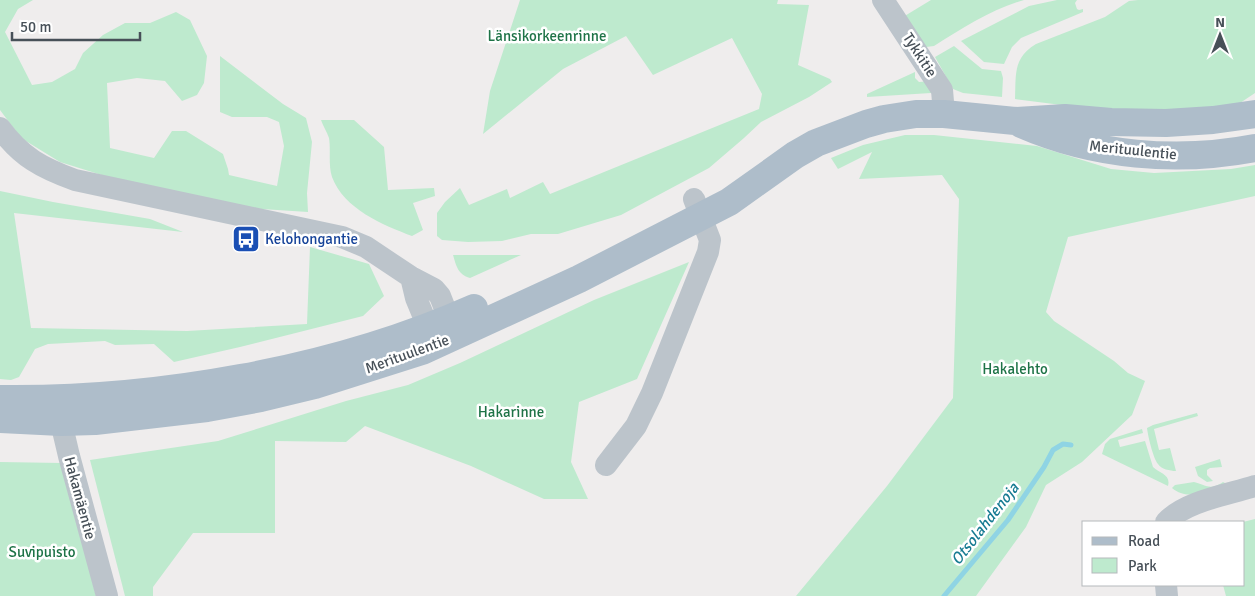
<svg xmlns="http://www.w3.org/2000/svg" width="1255" height="596" font-family="Signika,sans-serif">
	<rect width="100%" height="100%" fill="#efeded"/>
	<!-- green -->
	<path fill="#beeace" d="M0,0H33L18,9L5,32L32,85L52,82L75,69L83,53L103,35L125,23H150L176,12L190,20L207,56L204,83L197,95L182,101L165,81L137,78L107,83L110,148L154,158L172,131H186L223,154L228,169L229,175L277,186L284,146L279,122L267,117H232L220,112V56L283,104L306,118L312,142L307,193L308,212L246,208L108,177L60,162L21,138L0,110Z
		M520,0H778L777,4L809,5L798,65L830,79L832,82L809,97L761,122L744,138L709,168L621,215L558,234H531L502,241L468,242L442,240L437,236V213L445,202L460,188L469,205L507,189L510,198L543,182L550,194L759,109L762,94L732,38L653,75L626,36L563,69L483,134L490,91Z
		M931,0H1024C992,9 963,28 934,46L926,47L903,17Z
		M1057,0H1077L1075,3L1077,9L1079,10L1083,9V12L1021,38L1012,47L1004,64L984,62L961,41L1029,6Z
		M1138,0H1255V93L1237,105L1125,113L1015,99C1016,74 1013,58 1036,44L1105,17L1129,1Z
		M954,46L982,69L1001,71L1003,78L1002,97L963,93L953,89L935,57Z
		M915,72V78L919,82L931,81V93L867,97V94Z
		M321,120H354L384,147L388,190L434,188L435,196L413,203L423,230L412,236C383,225 344,209 332,177C328,165 331,150 329,138C327,132 323,126 321,120Z
		M905,135H934L1037,146L1111,169L1154,173L1231,169L1255,165V196L1068,237L1046,312L1054,321L1114,361L1128,373L1145,381L1132,415L1082,462L1046,485L1026,527L976,596H796L887,486L953,398L959,199L942,175L859,179L872,152L838,169L831,158L863,145Z
		M0,191L53,202L150,219L183,232L14,213L31,328L187,331L307,324L310,247L369,264L384,296L363,316L240,347L174,362L154,344L115,345L105,341L48,344L35,349L19,377L11,380L0,379Z
		M453,255H521L470,278C458,275 456,265 453,255Z
		M689,262L637,379L579,402L571,462L588,499H544L471,466L365,426L346,442L275,441V533H193L153,587V596H125L90,460L218,441L346,401L408,385L460,363L594,300Z
		M1197,413L1198,416L1154,429L1159,450L1170,448L1176,471C1170,471 1161,469 1158,464C1153,458 1148,436 1147,428L1153,425Z
		M1142,429L1143,433L1118,440L1120,447L1145,441L1153,467C1160,474 1171,474 1168,486L1102,454L1105,444L1110,439Z
		M1220,459L1222,467L1210,468L1207,470V475L1213,481L1207,482L1198,476L1195,467Z
		M0,462L62,463L96,596H0Z
		M1194,482C1206,485 1210,491 1223,482L1227,484C1208,490 1189,502 1172,488L1175,485Z
		M1255,519V596H1226L1223,585H1244L1243,522Z"/>
	<g fill="none" stroke-linecap="round" stroke-linejoin="round">
		<!-- stream -->
		<path stroke="#8fd4e4" stroke-width="5" d="M944,596L1008,520L1044,467L1053,450L1063,444L1071,445"/>
		<!-- minor -->
		<path stroke="#bcc4cb" stroke-width="22" d="M883,0L942,90L944,114
			M0,128C21,157 42,168 75,180L342,237L366,247L411,277L434,289L440,296L449,319L447,335
			M411,277L416,298L428,327L441,336
			M60,406L61,422L69,456L107,596
			M606,465L636,426L652,393L708,252L710,240L694,199
			M1166,522C1186,501 1227,495 1255,486
			M1166,585L1167,596"/>
		<!-- major -->
		<path stroke="#aebdca" stroke-width="28" d="M1021,124C1094,156 1177,163 1255,148
			M0,399C155,401 332,371 474,308
			M0,419L61,422L95,421L207,408L261,398L315,385L422,351L579,279L729,202L795,155L816,143L866,124L884,119L916,114H944L1015,121L1065,118L1111,122L1166,123L1213,120L1255,114"/>
	</g>
	<!-- icons -->
	<defs>
		<g id="bus-square" transform="scale(1.4375)"><rect x="-9" y="-9" width="18" height="18" rx="4" fill="#1a4fb4" stroke="#fff"/><path d="M-5-6H5V4H4V6H2V4H-2V6H-4V4H-5ZM-3.5-4V0h7V-4ZM-3.5 1.2v1.5H-2V1.2ZM2 1.2v1.5H3.5V1.2Z" fill="#fff"/></g>
	</defs>
	<g fill-rule="evenodd">
		<use href="#bus-square" x="246" y="239"/>
	</g>
	<g text-anchor="middle" dominant-baseline="central" stroke-width="5" stroke-linejoin="round" paint-order="stroke">
		<!-- park labels -->
		<g font-size="15" fill="#1e7347" stroke="#fff">
			<text x="547" y="36">Länsikorkeenrinne</text>
			<text x="1015" y="369">Hakalehto</text>
			<text x="511" y="412">Hakarinne</text>
			<text x="42" y="552">Suvipuisto</text>
		</g>
		<!-- street labels -->
		<g font-size="15" fill="#475058" stroke="#fff">
			<text transform="translate(920 55) rotate(57)">Tykkitie</text>
			<text transform="translate(1133 150) rotate(6)">Merituulentie</text>
			<text transform="translate(407 354) rotate(-20)">Merituulentie</text>
			<text transform="translate(80 498) rotate(75)">Hakamäentie</text>
		</g>
		<!-- transit labels -->
		<g font-size="15" fill="#164399" stroke="#fff" text-anchor="start">
			<text x="265" y="239">Kelohongantie</text>
		</g>
		<!-- water labels -->
		<g font-size="16" font-style="italic" fill="#187c93" stroke="#fff">
			<text transform="translate(985 524) rotate(-52)">Otsolahdenoja</text>
		</g>
	</g>
	<!-- legend -->
	<rect x="1082" y="521" width="162" height="65" fill="#ffffff" stroke="#b5b9bc"/>
	<rect x="1092" y="537" width="25" height="8" fill="#aebdca" stroke="#b5b9bc"/>
	<text x="1128" y="546" font-size="15" fill="#475058">Road</text>
	<rect x="1092" y="558" width="25" height="15" fill="#beeace" stroke="#b5b9bc"/>
	<text x="1128" y="571" font-size="15" fill="#475058">Park</text>
	<!-- north arrow -->
	<g transform="translate(1220 35)" stroke="#ffffff" stroke-width="4" paint-order="stroke">
	<path d="M0-4L9 19L0 12L-9 19Z" fill="#475058"/>
	<text y="-8" font-size="14" font-weight="bold" text-anchor="middle" fill="#475058">N</text>
	</g>
	<!-- scale -->
	<path d="M12 32v8h128v-8" fill="none" stroke="#475058" stroke-width="2.5"/>
	<text x="20" y="32" font-size="15" fill="#475058" stroke="#ffffff" stroke-width="4" paint-order="stroke">50 m</text>
</svg>
